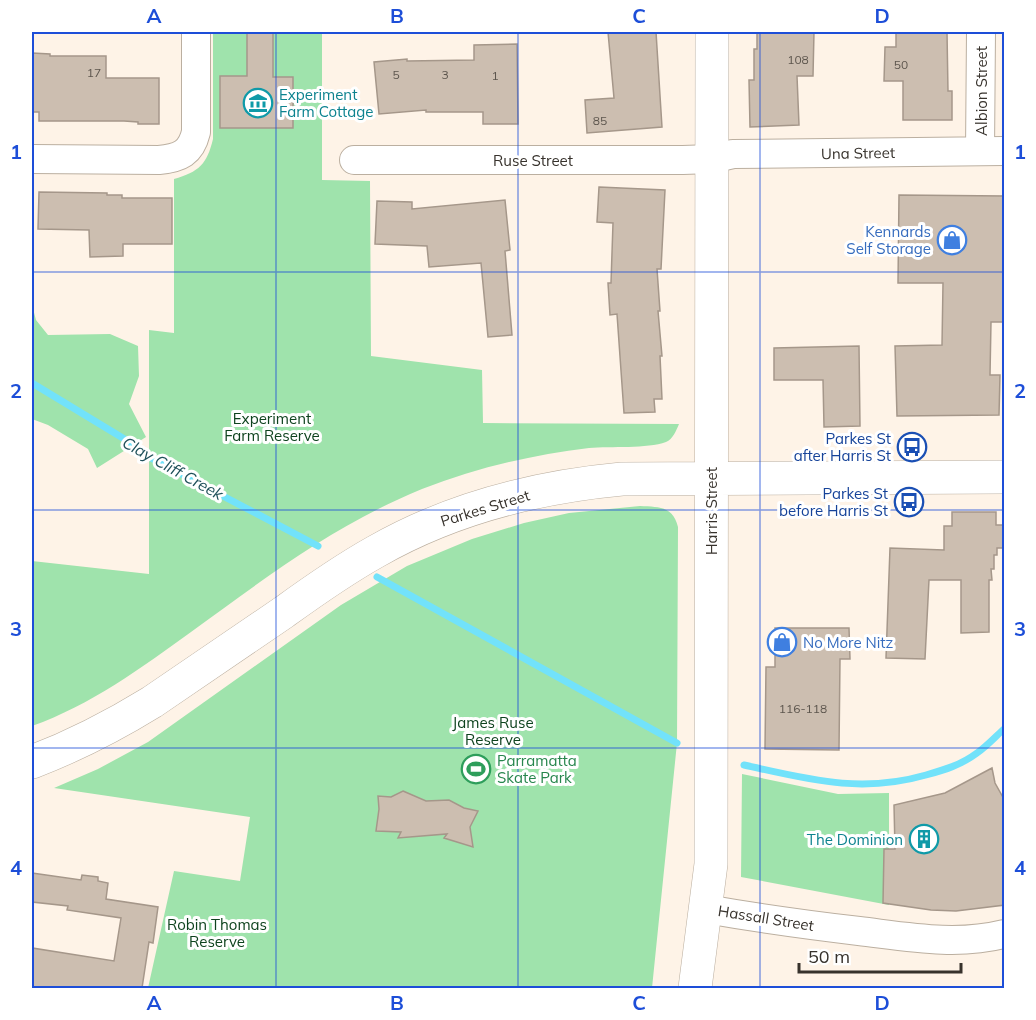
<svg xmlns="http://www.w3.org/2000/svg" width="1036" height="1020" font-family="Mulish,sans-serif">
	<rect width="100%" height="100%" fill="#fef3e7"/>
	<!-- green -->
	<path fill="#9fe3ac" d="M213,32H322V180L370,181L371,356L482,370L483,423L679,424C676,431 673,439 666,442C647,449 611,446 589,448C531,455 476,468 422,489C334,525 267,577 191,632C141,668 91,705 32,726V561L149,574V330L174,333V179C199,172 207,164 213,139Z
		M32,305L36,320L48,335L110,334L138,346L139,376L129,404L146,437L97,468L88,449L48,425L32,419Z
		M640,506C659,507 673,506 678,527L677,743L652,988H148L174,871L240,881L250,817L54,788L98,769L148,742L341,605L407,566L472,539L524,523L569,513Z
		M742,774L838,794L889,793V905L741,877Z"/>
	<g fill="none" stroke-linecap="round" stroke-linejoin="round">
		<!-- stream -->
		<path stroke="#72e2fa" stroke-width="7" d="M32,383L131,443L149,457L318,546
			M377,577L677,743
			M744,765C808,779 860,794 926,775C944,770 961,765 977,753C987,746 995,737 1004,729"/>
	</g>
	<!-- building -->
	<path fill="#ccbeb0" stroke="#a5978a" stroke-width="1.5" d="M247,32H273V77H293V128H220V76H247Z
		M608,32H656L662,127L587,133L585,100L614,98Z
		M757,32H814L813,76H797L799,125L750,127L749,80H754V49H757Z
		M896,32H947L948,91H952V120H903V81H884L885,47H896Z
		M517,44L518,124H483V112H426V110L379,114L374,62L407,59V61L474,60V45Z
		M32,53L50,54V56H106V78H159V124H138V122L124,121H39V112H32Z
		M599,187L665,190L661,269H657L660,311H658L662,356H660L662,399H654L655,412L624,413L617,314L610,315L608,283H611L613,223L597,222Z
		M39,192L107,193V195H122V198H172V244H123V256L90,257L89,230L38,229Z
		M899,195L1005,196V322H991L990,375H1000L999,415L897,416L895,346L942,345L943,283H898Z
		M505,200L510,250L505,251L512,335L488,337L481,263L429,267L427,246L375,244L377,201L412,202V209Z
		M859,346L860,426L824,427L823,380H774V348Z
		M952,512H996V525H1005V548H997V555H994V569H991L992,580H989V632L961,633V580H929L925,659L886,658L890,548L944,550V526H952Z
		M775,628H849L850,659H840L839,750L765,749L766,667H775Z
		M992,768L995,783L1005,801V905L956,911L931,910L883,903L884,849H895L894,805L945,793Z
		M403,791L426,801L449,800L464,808L478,811L470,827L473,847L444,838L447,834L398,838L401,832L376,831L379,809L378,796L391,797Z
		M32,873L81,880L82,875L98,877V881L108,883L106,899L158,907L153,943L149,942L142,988H32V948L114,961L121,918L67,910L68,906L32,902Z"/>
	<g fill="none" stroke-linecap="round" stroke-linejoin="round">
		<!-- minor casing -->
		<g stroke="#bbafa0" stroke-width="30">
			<path id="minor" d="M980,151L981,32
				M32,159L159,160C180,158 191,153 196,132V32
				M354,160H683L711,159L733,154L1004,151
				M706,909C757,918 808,925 859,931C909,937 956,946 1004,934"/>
		</g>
		<!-- major casing -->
		<g stroke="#bbafa0" stroke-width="34">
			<path id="major" d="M32,762C74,746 113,726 152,702C196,672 240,642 284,612C313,591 343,570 375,552C450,509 536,487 622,479L1004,477
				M695,988L711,864L712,32"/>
		</g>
		<!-- minor -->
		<use href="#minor" stroke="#fff" stroke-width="28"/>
		<!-- major -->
		<use href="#major" stroke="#fff" stroke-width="33"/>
	</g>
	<!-- grid -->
	<path fill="none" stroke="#1d4ed8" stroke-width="1.5" stroke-opacity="0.55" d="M276,32V988M518,32V988M760,32V988M32,272H1004M32,510H1004M32,748H1004"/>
	<!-- icons -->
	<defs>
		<g id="museum-ring" transform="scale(1.5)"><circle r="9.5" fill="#fff" stroke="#0f9aa8" stroke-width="1.5"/><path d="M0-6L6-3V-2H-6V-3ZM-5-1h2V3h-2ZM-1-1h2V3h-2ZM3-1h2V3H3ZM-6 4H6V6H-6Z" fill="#0f9aa8"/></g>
		<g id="shop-ring" transform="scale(1.5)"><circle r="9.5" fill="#fff" stroke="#3f7fe0" stroke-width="1.5"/><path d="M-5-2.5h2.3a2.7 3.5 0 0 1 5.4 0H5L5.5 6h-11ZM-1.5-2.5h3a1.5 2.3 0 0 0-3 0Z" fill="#3f7fe0"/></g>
		<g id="bus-ring" transform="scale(1.5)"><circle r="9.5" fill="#fff" stroke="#1a4fb4" stroke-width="1.5"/><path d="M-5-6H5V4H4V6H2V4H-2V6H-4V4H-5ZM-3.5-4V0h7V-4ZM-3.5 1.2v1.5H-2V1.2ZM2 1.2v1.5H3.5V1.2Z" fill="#1a4fb4"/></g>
		<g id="stadium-ring" transform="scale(1.5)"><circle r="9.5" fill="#fff" stroke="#2e9e5b" stroke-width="1.5"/><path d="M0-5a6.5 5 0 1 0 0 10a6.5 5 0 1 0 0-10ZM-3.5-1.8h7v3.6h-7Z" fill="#2e9e5b"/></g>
		<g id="building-ring" transform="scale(1.5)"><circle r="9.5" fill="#fff" stroke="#0f9aa8" stroke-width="1.5"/><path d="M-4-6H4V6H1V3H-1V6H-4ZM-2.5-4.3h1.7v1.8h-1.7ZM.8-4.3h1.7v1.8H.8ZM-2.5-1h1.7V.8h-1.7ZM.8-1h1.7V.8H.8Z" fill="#0f9aa8"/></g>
	</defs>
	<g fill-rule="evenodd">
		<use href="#museum-ring" x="258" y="103"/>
		<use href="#shop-ring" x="952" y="240"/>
		<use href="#bus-ring" x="912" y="447"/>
		<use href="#bus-ring" x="909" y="502"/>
		<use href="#shop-ring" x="782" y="642"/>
		<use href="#stadium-ring" x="476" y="769"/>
		<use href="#building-ring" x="924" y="839"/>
	</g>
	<g text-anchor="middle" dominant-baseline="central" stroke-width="6" stroke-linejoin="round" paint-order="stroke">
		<!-- number labels -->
		<g font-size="12" fill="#5c554d">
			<text x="798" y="59">108</text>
			<text x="901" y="64">50</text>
			<text x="94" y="72">17</text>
			<text x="396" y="74">5</text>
			<text x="445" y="74">3</text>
			<text x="495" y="75">1</text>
			<text x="600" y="120">85</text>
			<text x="803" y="708">116-118</text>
		</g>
		<!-- street labels -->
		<g font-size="15" fill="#37322c" stroke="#fff">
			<text transform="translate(981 91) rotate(-90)">Albion Street</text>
			<text transform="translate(858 153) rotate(-1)">Una Street</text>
			<text x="533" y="160">Ruse Street</text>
			<text transform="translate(485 508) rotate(-17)">Parkes Street</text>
			<text transform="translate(711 511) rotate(-90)">Harris Street</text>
			<text transform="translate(766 918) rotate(9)">Hassall Street</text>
		</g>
		<!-- culture labels -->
		<g font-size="15" fill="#0d838f" stroke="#fff" text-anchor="start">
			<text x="279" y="94">Experiment<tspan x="279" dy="17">Farm Cottage</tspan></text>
			<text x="903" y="839" text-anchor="end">The Dominion</text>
		</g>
		<!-- shop labels -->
		<g font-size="15" fill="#366cbe" stroke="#fff" text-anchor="end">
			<text x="931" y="231">Kennards<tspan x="931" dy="17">Self Storage</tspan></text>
			<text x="803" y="642" text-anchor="start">No More Nitz</text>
		</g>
		<!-- park labels -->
		<g font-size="15" fill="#0e431e" stroke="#fff">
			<text x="272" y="418">Experiment<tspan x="272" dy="17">Farm Reserve</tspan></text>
			<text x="493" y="722">James Ruse<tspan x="493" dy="17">Reserve</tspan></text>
			<text x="217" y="924">Robin Thomas<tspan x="217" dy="17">Reserve</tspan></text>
		</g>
		<!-- transit labels -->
		<g font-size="15" fill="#164399" stroke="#fff" text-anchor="end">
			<text x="891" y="438">Parkes St<tspan x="891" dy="17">after Harris St</tspan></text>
			<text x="888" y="493">Parkes St<tspan x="888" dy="17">before Harris St</tspan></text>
		</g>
		<!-- leisure labels -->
		<g font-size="15" fill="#27864d" stroke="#fff" text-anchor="start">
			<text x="497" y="760">Parramatta<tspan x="497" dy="17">Skate Park</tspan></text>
		</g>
		<!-- water labels -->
		<g font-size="16" font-style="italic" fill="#20515b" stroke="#fff">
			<text transform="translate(173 468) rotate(29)">Clay Cliff Creek</text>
		</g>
	</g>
	<!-- border -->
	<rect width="1036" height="1020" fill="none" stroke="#ffffff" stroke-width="66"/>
	<!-- scale -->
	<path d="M799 963v9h162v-9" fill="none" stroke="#37322c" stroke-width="3"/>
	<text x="808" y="963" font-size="18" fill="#37322c" stroke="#ffffff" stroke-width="4.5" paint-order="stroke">50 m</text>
	<rect x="33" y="33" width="970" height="954" fill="none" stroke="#1d4ed8" stroke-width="2"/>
	<g font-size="20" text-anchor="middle" font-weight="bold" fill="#1d4ed8">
		<text x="154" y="23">A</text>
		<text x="397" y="23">B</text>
		<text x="639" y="23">C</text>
		<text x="882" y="23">D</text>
		<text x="16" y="159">1</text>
		<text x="1020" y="159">1</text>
		<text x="16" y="398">2</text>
		<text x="1020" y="398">2</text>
		<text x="16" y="636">3</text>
		<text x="1020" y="636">3</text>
		<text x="16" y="875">4</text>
		<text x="1020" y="875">4</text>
		<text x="154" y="1010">A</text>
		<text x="397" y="1010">B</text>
		<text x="639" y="1010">C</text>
		<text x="882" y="1010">D</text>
	</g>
</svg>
